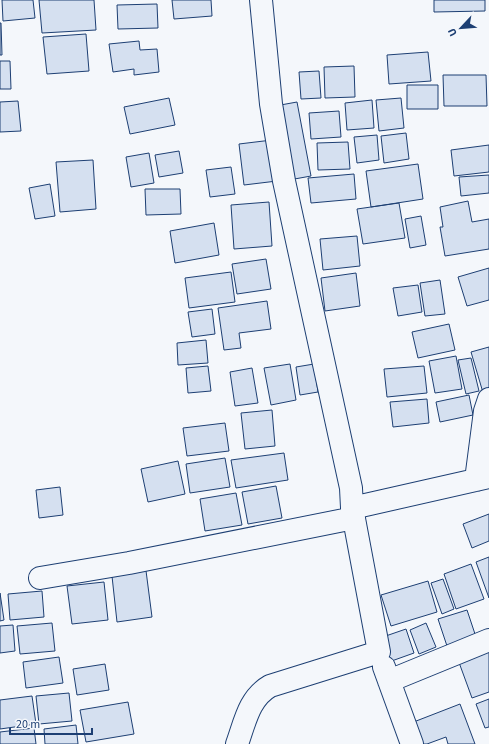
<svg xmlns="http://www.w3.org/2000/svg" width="489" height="744" font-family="'Source Sans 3',sans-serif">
	<rect width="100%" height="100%" fill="#f4f7fb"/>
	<!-- building -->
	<path fill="#d5e0f0" stroke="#1d3f73" d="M2,0H33L35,18L3,21Z
		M39,0H94L96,30L42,33Z
		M172,0H211L212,16L174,19Z
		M434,0H485V11L434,12Z
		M157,4L158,28L118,29L117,5Z
		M0,23H1L2,55H0Z
		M86,34L89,71L47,74L43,37Z
		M139,41L140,50L157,49L159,72L134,75V69L113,72L109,44Z
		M428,52L431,81L389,84L387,55Z
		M0,61H10L11,89H0Z
		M354,66L355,97L325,98L324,67Z
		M319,71L321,98L301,99L299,72Z
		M443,75H486L487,106H444Z
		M407,85H438V109H407Z
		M169,98L175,125L130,134L124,107Z
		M401,98L404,128L379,131L376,100Z
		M372,100L374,128L347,130L345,103Z
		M18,101L21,131L0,132V102Z
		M297,102L311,176L289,180L275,106Z
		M339,111L341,137L311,139L309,113Z
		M406,133L409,159L384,163L381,136Z
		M377,135L379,160L357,163L354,137Z
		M272,140L277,181L244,185L239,144Z
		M348,142L350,169L318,170L317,143Z
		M489,145V172L454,176L451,150Z
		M179,151L183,173L159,177L155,155Z
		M149,153L154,183L131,187L126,157Z
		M93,160L96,209L60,212L56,162Z
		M418,164L423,199L371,207L366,171Z
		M231,167L235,194L210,197L206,170Z
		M354,174L356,199L311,203L308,178Z
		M489,175V193L461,196L459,177Z
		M50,184L55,216L35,219L29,188Z
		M145,189H180L181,214L146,215Z
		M468,201L472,222L489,219V249L445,256L440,227H443L440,207Z
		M269,202L272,246L234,249L231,205Z
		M399,203L405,238L363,244L357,209Z
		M421,216L426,245L410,248L405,219Z
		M214,223L219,255L175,263L170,231Z
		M357,236L360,266L323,270L320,239Z
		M266,259L271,289L237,294L232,264Z
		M489,268V300L467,306L458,277Z
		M231,272L235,302L189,308L185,278Z
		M356,273L360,306L325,311L321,278Z
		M440,280L445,314L425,316L420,283Z
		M418,285L422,312L398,316L393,288Z
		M267,301L271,329L239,333L241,348L224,350L218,308Z
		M212,309L215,334L192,337L188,312Z
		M449,324L455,350L418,358L412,332Z
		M206,340L208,363L178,365L177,343Z
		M489,347V394L484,396L471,352Z
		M456,356L462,389L435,393L429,361Z
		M471,358L479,391L466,394L458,360Z
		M290,364L296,400L271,405L264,368Z
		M314,364L318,392L300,395L296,367Z
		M208,366L211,391L188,393L186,368Z
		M424,366L427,393L387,397L384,369Z
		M252,368L258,403L235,406L230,372Z
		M469,395L473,415L440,422L436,402Z
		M427,399L429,423L393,427L390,402Z
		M272,410L275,446L245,449L241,413Z
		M225,423L229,451L187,456L183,428Z
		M284,453L288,480L236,488L231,460Z
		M225,458L230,487L190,493L186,464Z
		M178,461L185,494L148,502L141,469Z
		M276,486L282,518L248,524L242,492Z
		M60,487L63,515L39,518L36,490Z
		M236,493L242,525L205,531L200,499Z
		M489,514V541L472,548L463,524Z
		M489,557V598L476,562Z
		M145,563L152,617L117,622L111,567Z
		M471,564L484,599L456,609L444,574Z
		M443,579L454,609L442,614L431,583Z
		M428,581L437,612L391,626L381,595Z
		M104,582L108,620L72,624L67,586Z
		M42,591L44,617L10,620L8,594Z
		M0,593L4,620L0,621Z
		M467,610L477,640L448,649L438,619Z
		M52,623L55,651L20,654L17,626Z
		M426,623L436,647L419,654L410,630Z
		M13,625L15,651L0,653V626Z
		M406,629L414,653L386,663L377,639Z
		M489,646V692L472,698L457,657Z
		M59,657L63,683L26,688L23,662Z
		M105,664L109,690L77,695L73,669Z
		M69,693L72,721L39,724L36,696Z
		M32,696L36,724L0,729V700Z
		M489,699V727L485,728L476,704Z
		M128,702L134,734L86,742L80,710Z
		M460,704L475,744H448L446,737L427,744H419L411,723Z
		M76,725L78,744H45L44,729Z
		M34,728L36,744H0V732Z"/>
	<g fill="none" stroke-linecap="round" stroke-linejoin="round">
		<!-- street casing -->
		<g stroke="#1d3f73" stroke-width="24">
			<path id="street" d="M476,480L485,411L489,399
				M352,508L489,477
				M40,578L129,563L354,518
				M384,667L412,744
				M389,681L489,640
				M237,744C245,722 249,698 270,686L379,652L352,508L351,488L284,181L271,104L261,0"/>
		</g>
		<!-- street -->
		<use href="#street" stroke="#f4f7fb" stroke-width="22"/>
	</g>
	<!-- north arrow -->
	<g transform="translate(461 28) rotate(244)" stroke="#f4f7fb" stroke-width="3" paint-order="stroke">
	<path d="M0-3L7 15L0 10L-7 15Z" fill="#1d3f73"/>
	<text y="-6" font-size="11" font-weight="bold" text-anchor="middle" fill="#1d3f73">U</text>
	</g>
	<!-- scale -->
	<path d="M10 728v6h82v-6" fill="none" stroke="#1d3f73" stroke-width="2"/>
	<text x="16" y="728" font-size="12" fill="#1d3f73" stroke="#f4f7fb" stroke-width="3" paint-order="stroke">20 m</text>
</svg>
